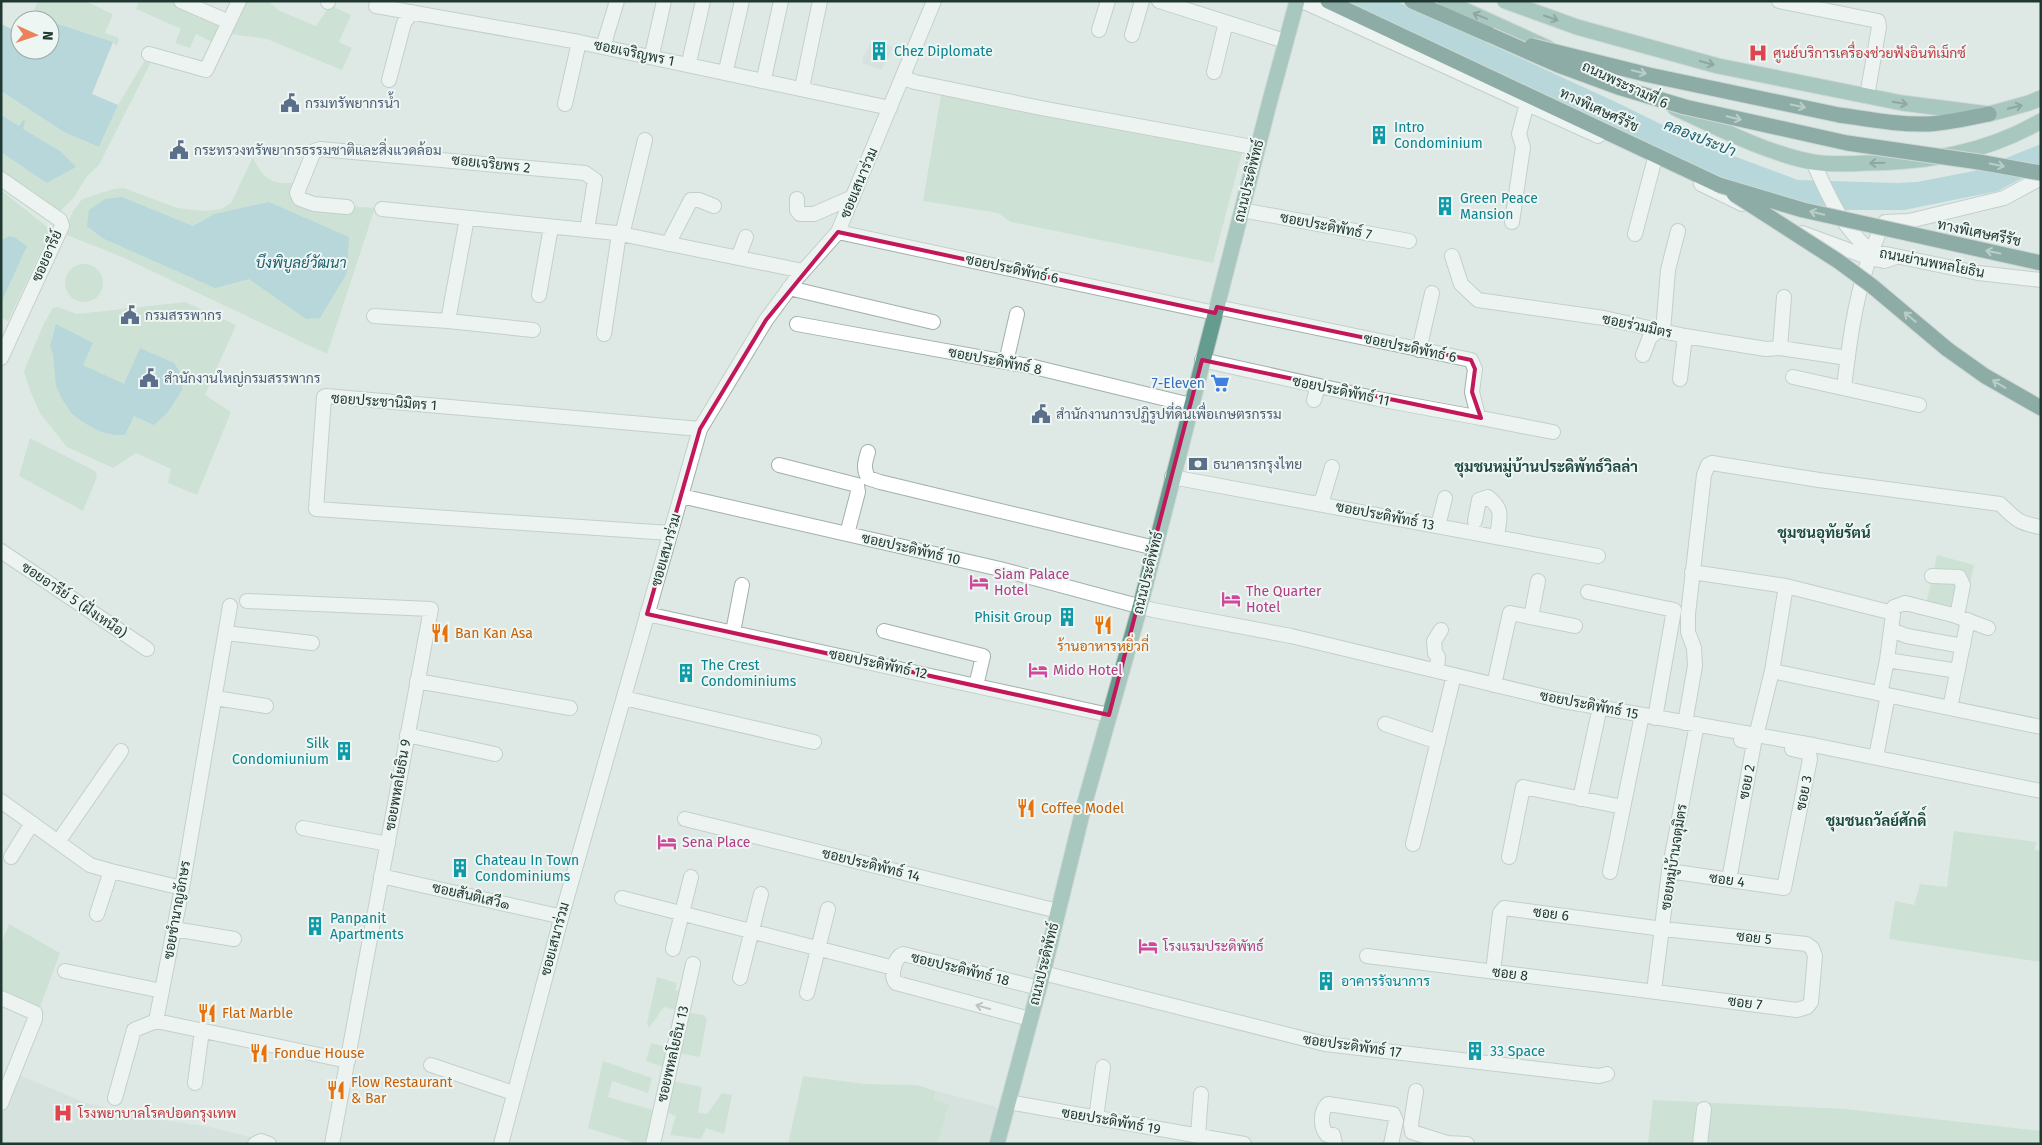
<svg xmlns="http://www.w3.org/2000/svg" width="2042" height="1145" font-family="'Fira Sans',Sarabun,sans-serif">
	<rect width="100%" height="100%" fill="#dee9e5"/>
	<!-- built -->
	<path fill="#cdd9d4" d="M873,39L893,47L882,70L862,63L863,57Z
		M15,1073L83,1102L145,1117L209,1127L252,1137L250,1144H1V1108Z
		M936,1091L994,1106L999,1110L991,1144H938L949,1104L934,1099Z"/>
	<!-- green -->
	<path fill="#b8dac2" d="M38,1H85L113,14L105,33L119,38L117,46L113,42L36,16L33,20H30Z
		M139,1H170L221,25L216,44L196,34L190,48L175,43L181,29L136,9Z
		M245,1H271L270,3L280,11L316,26L330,5L351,15L339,42L352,48L342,70L267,39L230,34Z
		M145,60L151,62L99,165L87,176L73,199L58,213L1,171V91L64,132L99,147L118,105Z
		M941,95L1243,149L1213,263L1011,222L998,213L923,201Z
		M253,157C259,171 267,183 284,183C290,183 294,182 300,184L294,201L375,208L327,354L122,257L67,235L65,230L73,211L82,199L114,189L124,188L177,208L205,211L221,209L231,203Z
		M1,190L51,230L8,321L1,318Z
		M65 283a19 19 0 1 1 38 0a19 19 0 1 1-38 0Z
		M185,302L236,325L205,395L231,412L197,495L168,483L171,469L136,453L113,468L67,447L41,415L30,391L24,371L44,323L53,308L58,307L77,314Z
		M30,438L95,471L97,477L83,511L19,476Z
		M1937,555L1974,565L1964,612L1926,605Z
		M1954,831L2037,842L2034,850L2041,851V962L1889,939L1895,901L1914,905L1920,884L1947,887Z
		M9,924L60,953L39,1010L1,994V944Z
		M657,977L677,983L675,990L683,991L680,1011L664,1007L649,1028L647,1024Z
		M686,1012L704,1015L707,1019L700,1057L678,1053Z
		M651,1043L671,1048L666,1068L646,1061Z
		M603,1061L652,1078L648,1093L612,1081L608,1097L656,1111L650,1144H632V1142L588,1128Z
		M803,1076L865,1084L917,1085L936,1091L934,1099L949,1104L938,1144H788Z
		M672,1081L702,1087L698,1113L707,1114L722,1093L732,1095L724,1134L706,1128L701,1139L670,1135L676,1116L666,1112Z
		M1653,1100L1846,1109L2041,1131V1144H1648Z"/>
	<!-- water -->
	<path fill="#87c1cd" d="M1340,1H1396L1620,104L1701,144L1798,180L1897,183L1917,182L1974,171L2041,144V168L1998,191L1904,210H1836L1795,204L1691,166L1591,116Z
		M50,21L113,42L92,94L118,105L99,147L64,132L1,91V24L20,33V50H50Z
		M1,115L19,126L23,120L25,121L23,129L60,151L76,167L47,183L1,152Z
		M122,197L193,226L214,214L269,202L349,237L347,273L320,318L306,319L249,279L215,288L102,238L87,226L89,210L105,199Z
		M9,236L14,237L27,246L1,303V241Z
		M56,324L93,343L83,365L124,384L140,348L174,363L183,377L182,390L168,412L154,425L134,416L125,435H114L99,431L86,424L72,414L62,399L56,386L53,354L50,346Z"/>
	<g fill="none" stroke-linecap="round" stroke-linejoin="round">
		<!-- minor casing -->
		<g stroke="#a1b0ac" stroke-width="16">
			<path id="minor" d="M181,1L229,22
				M1159,1L1285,41
				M1302,1L1598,136
				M1779,1L1878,21L1879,27L1867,96
				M328,2V1
				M376,6L579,42L890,108
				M1099,30L1108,1
				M1132,35L1142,1
				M603,47L617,1
				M653,50L664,1
				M149,54L206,70L239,1
				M690,58L703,1
				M727,66L742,1
				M1214,72L1226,22
				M765,74L781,1
				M903,78L915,82L1041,108L1258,148
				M389,80L404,23L412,12
				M803,83L820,1
				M565,104L579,42
				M1813,162C1829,196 1841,227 1871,251L1978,273L2041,280
				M1,179L60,220L62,226L1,358
				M1701,184L1742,204
				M797,199V210L800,214H814L853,197
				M347,207L314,204L300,199L297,193L314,151L320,149L585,173L595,180L587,230
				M382,209L616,233L803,271
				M1242,210L1409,241
				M1512,222L1523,147L1519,134L1527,103
				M838,232L1215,313
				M1802,233L1870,258L1884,261L1896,257
				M1635,234L1654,162
				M622,235L645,140
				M668,244L691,200H699L714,206
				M1452,256L1461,284L1478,300L1604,318L1685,336L1766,349L1780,348L1848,358
				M738,258L746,237
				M789,288L933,322
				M539,295L551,227
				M1217,307L1471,360L1475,369L1472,392L1478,416L1481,418L1553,432
				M374,316L448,321L533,330
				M448,321L467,218
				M797,324L1034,367L1191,405
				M1663,331L1668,270L1678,231
				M604,334L619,234
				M1780,348L1784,297
				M1419,350L1432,293
				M1643,355L1650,337L1660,330
				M1202,360L1378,399L1481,418
				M1006,362L1017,314
				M1793,377L1919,405
				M1680,379L1685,336
				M1844,387C1849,346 1854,305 1867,265C1872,250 1876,236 1885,222L1909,221L2004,198L2041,178
				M1314,400L1318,386
				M868,452C865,462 863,468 868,478L880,482L1155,548
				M779,465L857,485L858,492L847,534
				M1172,477L1598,556
				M681,496L1000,569L1153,610L1291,636L1558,700L1813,745L2041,791
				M1319,503L1323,497L1332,467
				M1475,521L1479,500L1488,497C1505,511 1499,517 1497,537
				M1438,526L1445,498
				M670,533L316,509L324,397L326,396L700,429
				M1,551L147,649
				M1692,572L1786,586L1893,613
				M1932,576L1959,577L1963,585L1957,616
				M1588,592L1674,610L1655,718
				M247,601L431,609L332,1144
				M647,614L1109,715
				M1531,617L1538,581
				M1891,630L1907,636L1963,646
				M884,631L983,656L976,686
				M733,632L742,585
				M226,633L312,643
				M1887,660L1958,671
				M1437,671L1438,657L1435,653L1434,641L1441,630
				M1772,671L2041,727
				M417,681L570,708
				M1494,685L1510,613L1575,626
				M1880,694L1887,660L1894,607L1905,603L1953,615L1988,628
				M215,698L266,706
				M624,698L814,742
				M1950,708L1968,620
				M1685,723L1695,666L1694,648L1688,632V614L1704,475L1708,465L1712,463L1819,480L2000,504C2016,519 2017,523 2041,527
				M1385,724L1438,742
				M407,735L495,754
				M1756,736L1772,671L1786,586
				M1876,757L1888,695
				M1580,799L1600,707
				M1,801L90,865L111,871L182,888
				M685,819L1058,911
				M303,828L388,844
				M58,842L121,751
				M1413,844L1454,675
				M11,857L32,823
				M1509,857L1523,787L1623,807
				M1669,871L1784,888L1810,759L1809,753L1792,749
				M1610,872L1642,715
				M381,876L554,915H562
				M1729,880L1754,743L1741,740
				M622,898L894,968
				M97,914L111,871
				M174,929L234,939
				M673,949L691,877
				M1367,956C1510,974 1654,991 1797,1010L1807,1007L1811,1002L1815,956L1812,948L1806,944L1663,929L1504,908L1500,913L1493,972
				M65,971L162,991
				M1043,973L1325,1044L1599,1076L1607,1074
				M740,978L761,894
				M1654,991L1669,871L1697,724
				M807,993L828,909
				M1,998L35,1013V1019L1,1103
				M1030,1019L896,983C890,976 894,958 903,954L1039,988
				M156,1021L182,888L230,606
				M156,1021L348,1061
				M431,1065L513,1093
				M195,1083L202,1030
				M1416,1091L1411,1124L1412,1132L1447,1143L1467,1144
				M115,1098L134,1030L156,1021
				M1008,1102L1244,1144
				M1096,1118L1103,1067
				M1198,1136L1201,1094
				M255,1144L261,1141L269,1144
				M501,1144L562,915L700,429L766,320L797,278L838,232L934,1
				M653,1144L693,964
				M1335,1144L1333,1135H1327C1320,1127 1320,1111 1328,1104L1393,1114L1396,1121L1391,1144
				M1700,1144L1704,1109"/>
		</g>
		<!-- major casing -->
		<g stroke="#bcc3c2" stroke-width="17">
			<path id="major" d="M1445,1L1548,48
				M1505,1L1577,27L1718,66L1902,103L1989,114L2029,103L2041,98
				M1675,108C1716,127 1768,154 1813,162C1830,165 1849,164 1866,163C1928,162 1986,153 2041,121
				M997,1144L1043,973L1085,802L1140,607L1269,104L1297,1"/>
		</g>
		<!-- highway casing -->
		<g stroke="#bcc3c2" stroke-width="17">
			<path id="highway" d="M1328,1L1719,185
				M1412,1L1490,35
				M1839,115C1868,119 1898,125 1928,124C1948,123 1968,118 1989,114
				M1947,349L1985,376L2041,408"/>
		</g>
		<!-- minor -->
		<use href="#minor" stroke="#fff" stroke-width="14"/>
		<!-- major -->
		<use href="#major" stroke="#649d90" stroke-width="15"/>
		<!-- highway -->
		<use href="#highway" stroke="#2d6359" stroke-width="15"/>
		<!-- highway-bridge casing -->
		<g stroke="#bcc3c2" stroke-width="17" stroke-linecap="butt">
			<path id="highway-bridge" d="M1490,35L1558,65L1618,87L1685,107L1847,143L1979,162L2041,173
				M1532,46L1649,75L1839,115
				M1719,185L1803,210L2041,263
				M1734,194L1838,261L1872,286L1947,349"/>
		</g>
		<!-- highway-bridge -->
		<use href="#highway-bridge" stroke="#2d6359" stroke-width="15"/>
	</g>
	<!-- one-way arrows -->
	<defs><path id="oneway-shaft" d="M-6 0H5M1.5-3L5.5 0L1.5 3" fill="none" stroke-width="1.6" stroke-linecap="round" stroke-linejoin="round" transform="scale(1.25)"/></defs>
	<g stroke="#34564e">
		<use href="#oneway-shaft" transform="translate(1480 16) rotate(-157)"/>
		<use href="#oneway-shaft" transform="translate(1551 18) rotate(19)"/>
		<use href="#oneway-shaft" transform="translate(1707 63) rotate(16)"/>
		<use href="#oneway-shaft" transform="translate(1900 103) rotate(10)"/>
		<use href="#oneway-shaft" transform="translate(2015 107) rotate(-14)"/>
		<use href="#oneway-shaft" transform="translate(1877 163) rotate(178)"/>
	</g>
	<g stroke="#8eaca6">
		<use href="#oneway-shaft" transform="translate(1639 72) rotate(14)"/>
		<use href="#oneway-shaft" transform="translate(1798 106) rotate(12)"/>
		<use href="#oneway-shaft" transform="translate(1734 118) rotate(13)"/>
		<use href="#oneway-shaft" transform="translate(1997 165) rotate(11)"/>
		<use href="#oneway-shaft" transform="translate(1817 213) rotate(-167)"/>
		<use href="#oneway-shaft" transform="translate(1993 252) rotate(-168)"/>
		<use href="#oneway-shaft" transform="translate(1910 317) rotate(-140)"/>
		<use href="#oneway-shaft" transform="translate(1999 384) rotate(-149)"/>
	</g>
	<use stroke="#909c98" href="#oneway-shaft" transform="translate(983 1007) rotate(-165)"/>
	<!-- marked area -->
	<path d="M0 0H2042V1145H0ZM838,232L1215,313L1217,307L1471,360L1475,369L1472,392L1481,418L1202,360L1109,715L647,614L700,429L766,320Z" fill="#dee9e5" fill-opacity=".55" fill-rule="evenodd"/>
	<path fill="none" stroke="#c2185b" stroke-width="4" stroke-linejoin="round" d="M838,232L1215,313L1217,307L1471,360L1475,369L1472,392L1481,418L1202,360L1109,715L647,614L700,429L766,320Z"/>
	<!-- icons -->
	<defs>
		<g id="building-bare" transform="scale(1.5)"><path d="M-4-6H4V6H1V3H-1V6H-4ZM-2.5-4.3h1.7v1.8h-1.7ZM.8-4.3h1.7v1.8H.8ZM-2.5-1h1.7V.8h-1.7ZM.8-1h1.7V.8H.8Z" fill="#0f9aa8" stroke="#eef6f3" stroke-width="2.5" paint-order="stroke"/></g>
		<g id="hospital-bare" transform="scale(1.5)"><path d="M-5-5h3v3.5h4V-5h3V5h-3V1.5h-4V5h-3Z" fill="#e0444e" stroke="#eef6f3" stroke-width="2.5" paint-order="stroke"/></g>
		<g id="civic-bare" transform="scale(1.5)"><path d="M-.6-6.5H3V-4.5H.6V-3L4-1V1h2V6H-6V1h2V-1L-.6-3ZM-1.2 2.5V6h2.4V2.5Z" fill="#5c6f8a" stroke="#eef6f3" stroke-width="2.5" paint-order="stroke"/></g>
		<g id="supermarket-bare" transform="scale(1.5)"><path d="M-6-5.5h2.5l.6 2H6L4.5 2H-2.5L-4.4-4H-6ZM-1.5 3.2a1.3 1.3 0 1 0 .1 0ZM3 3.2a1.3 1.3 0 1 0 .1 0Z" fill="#3f7fe0" stroke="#eef6f3" stroke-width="2.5" paint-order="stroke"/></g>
		<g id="bank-bare" transform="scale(1.5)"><path d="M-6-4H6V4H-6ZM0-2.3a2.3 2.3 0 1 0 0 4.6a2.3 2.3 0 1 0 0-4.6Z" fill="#5c6f8a" stroke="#eef6f3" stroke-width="2.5" paint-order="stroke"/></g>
		<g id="hotel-bare" transform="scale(1.5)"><path d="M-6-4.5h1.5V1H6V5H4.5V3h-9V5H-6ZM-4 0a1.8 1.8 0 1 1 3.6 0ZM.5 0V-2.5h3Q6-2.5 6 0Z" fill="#d1479c" stroke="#eef6f3" stroke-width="2.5" paint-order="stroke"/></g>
		<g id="restaurant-bare" transform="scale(1.5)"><path d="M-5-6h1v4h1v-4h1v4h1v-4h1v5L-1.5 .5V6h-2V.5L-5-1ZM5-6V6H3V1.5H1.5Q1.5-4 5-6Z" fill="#e8710a" stroke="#eef6f3" stroke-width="2.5" paint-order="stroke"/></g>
	</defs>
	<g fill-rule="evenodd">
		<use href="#building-bare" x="879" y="51"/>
		<use href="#hospital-bare" x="1758" y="53"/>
		<use href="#civic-bare" x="290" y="103"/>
		<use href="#building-bare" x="1379" y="135"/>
		<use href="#civic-bare" x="179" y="150"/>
		<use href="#building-bare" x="1445" y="206"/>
		<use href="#civic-bare" x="130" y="315"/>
		<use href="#civic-bare" x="149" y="378"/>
		<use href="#supermarket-bare" x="1220" y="383"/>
		<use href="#civic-bare" x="1041" y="414"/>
		<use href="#bank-bare" x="1198" y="464"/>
		<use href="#hotel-bare" x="979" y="582"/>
		<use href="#hotel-bare" x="1231" y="599"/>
		<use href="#building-bare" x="1067" y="617"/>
		<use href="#restaurant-bare" x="1103" y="625"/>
		<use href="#restaurant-bare" x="440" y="633"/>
		<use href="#hotel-bare" x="1038" y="670"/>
		<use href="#building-bare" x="686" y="673"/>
		<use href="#building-bare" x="344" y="751"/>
		<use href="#restaurant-bare" x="1026" y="808"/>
		<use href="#hotel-bare" x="667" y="842"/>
		<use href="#building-bare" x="460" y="868"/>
		<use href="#building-bare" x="315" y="926"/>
		<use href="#hotel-bare" x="1148" y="946"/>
		<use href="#building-bare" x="1326" y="981"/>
		<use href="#restaurant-bare" x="207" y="1013"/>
		<use href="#building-bare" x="1475" y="1051"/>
		<use href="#restaurant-bare" x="259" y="1053"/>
		<use href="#restaurant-bare" x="336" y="1090"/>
		<use href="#hospital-bare" x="63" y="1113"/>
	</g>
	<g text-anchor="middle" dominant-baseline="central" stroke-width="4" stroke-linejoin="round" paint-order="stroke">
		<!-- culture labels -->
		<g font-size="14" fill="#0d838f" stroke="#eef6f3" text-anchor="start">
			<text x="894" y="51">Chez Diplomate</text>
			<text x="1394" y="127">Intro<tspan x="1394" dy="16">Condominium</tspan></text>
			<text x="1460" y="198">Green Peace<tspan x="1460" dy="16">Mansion</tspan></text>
			<text x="1052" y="617" text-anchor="end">Phisit Group</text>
			<text x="701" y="665">The Crest<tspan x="701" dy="16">Condominiums</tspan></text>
			<text x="329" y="743" text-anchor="end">Silk<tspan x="329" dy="16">Condomiunium</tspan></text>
			<text x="475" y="860">Chateau In Town<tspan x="475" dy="16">Condominiums</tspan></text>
			<text x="330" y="918">Panpanit<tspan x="330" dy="16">Apartments</tspan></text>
			<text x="1341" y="981">อาคารรัจนาการ</text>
			<text x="1490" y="1051">33 Space</text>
		</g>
		<!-- street labels -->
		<g font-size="14" fill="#203832" stroke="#eef6f3">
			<text transform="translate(634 53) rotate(12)">ซอยเจริญพร 1</text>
			<text transform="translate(1625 85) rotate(25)">ถนนพระรามที่ 6</text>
			<text transform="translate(1599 110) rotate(25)">ทางพิเศษศรีรัช</text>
			<text transform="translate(491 164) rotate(6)">ซอยเจริยพร 2</text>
			<text transform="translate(1249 181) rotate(-76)">ถนนประดิพัทธ์</text>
			<text transform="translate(859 183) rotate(-67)">ซอยเสนาร่วม</text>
			<text transform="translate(1326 226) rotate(11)">ซอยประดิพัทธ์ 7</text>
			<text transform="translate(1979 233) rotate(12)">ทางพิเศษศรีรัช</text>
			<text transform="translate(47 256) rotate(-66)">ซอยอารีย์</text>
			<text transform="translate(1932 263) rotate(11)">ถนนย่านพหลโยธิน</text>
			<text transform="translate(1012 269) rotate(12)">ซอยประดิพัทธ์ 6</text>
			<text transform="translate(1637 326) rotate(12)">ซอยร่วมมิตร</text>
			<text transform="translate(1410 348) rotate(12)">ซอยประดิพัทธ์ 6</text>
			<text transform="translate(995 361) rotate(11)">ซอยประดิพัทธ์ 8</text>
			<text transform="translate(1341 391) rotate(12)">ซอยประดิพัทธ์ 11</text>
			<text transform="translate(384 402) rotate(4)">ซอยประชานิมิตร 1</text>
			<text transform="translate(1385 516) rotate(11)">ซอยประดิพัทธ์ 13</text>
			<text transform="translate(911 549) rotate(13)">ซอยประดิพัทธ์ 10</text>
			<text transform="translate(666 550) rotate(-74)">ซอยเสนาร่วม</text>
			<text transform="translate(1148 573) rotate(-76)">ถนนประดิพัทธ์</text>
			<text transform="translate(74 600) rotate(34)">ซอยอารีย์ 5 (ฝั่งเหนือ)</text>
			<text transform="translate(878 664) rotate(12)">ซอยประดิพัทธ์ 12</text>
			<text transform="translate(1589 705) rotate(11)">ซอยประดิพัทธ์ 15</text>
			<text transform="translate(1747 782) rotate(-79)">ซอย 2</text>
			<text transform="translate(398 785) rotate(-80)">ซอยพหลโยธิน 9</text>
			<text transform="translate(1804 793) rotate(-79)">ซอย 3</text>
			<text transform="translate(1674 857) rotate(-81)">ซอยหมู่บ้านจตุมิตร</text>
			<text transform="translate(871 865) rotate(14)">ซอยประดิพัทธ์ 14</text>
			<text transform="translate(1727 880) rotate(8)">ซอย 4</text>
			<text transform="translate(471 896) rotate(13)">ซอยสันติเสวี๑</text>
			<text transform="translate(177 910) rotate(-80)">ซอยชำนาญอักษร</text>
			<text transform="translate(1551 914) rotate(7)">ซอย 6</text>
			<text transform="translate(1754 938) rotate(6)">ซอย 5</text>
			<text transform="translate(555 939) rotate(-75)">ซอยเสนาร่วม</text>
			<text transform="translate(1044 964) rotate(-76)">ถนนประดิพัทธ์</text>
			<text transform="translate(960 969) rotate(14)">ซอยประดิพัทธ์ 18</text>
			<text transform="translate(1510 974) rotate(7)">ซอย 8</text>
			<text transform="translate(1745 1003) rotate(7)">ซอย 7</text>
			<text transform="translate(1352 1046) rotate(8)">ซอยประดิพัทธ์ 17</text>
			<text transform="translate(673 1054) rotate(-77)">ซอยพหลโยธิน 13</text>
			<text transform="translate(1111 1121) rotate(10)">ซอยประดิพัทธ์ 19</text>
		</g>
		<!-- health labels -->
		<g font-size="14" fill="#be3a42" stroke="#eef6f3" text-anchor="start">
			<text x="1773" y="53">ศูนย์บริการเครื่องช่วยฟังอินทิเม็กซ์</text>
			<text x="78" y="1113">โรงพยาบาลโรคปอดกรุงเทพ</text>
		</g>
		<!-- service labels -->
		<g font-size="14" fill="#4e5e75" stroke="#eef6f3" text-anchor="start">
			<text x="305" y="103">กรมทรัพยากรน้ำ</text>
			<text x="194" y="150">กระทรวงทรัพยากรธรรมชาติและสิ่งแวดล้อม</text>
			<text x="145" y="315">กรมสรรพากร</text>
			<text x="164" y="378">สำนักงานใหญ่กรมสรรพากร</text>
			<text x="1056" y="414">สำนักงานการปฏิรูปที่ดินเพื่อเกษตรกรรม</text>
			<text x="1213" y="464">ธนาคารกรุงไทย</text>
		</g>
		<!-- shop labels -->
		<g font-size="14" fill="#366cbe" stroke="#eef6f3" text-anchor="end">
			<text x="1205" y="383">7-Eleven</text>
		</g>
		<!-- hotel labels -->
		<g font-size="14" fill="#b23c85" stroke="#eef6f3" text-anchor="start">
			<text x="994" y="574">Siam Palace<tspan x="994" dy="16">Hotel</tspan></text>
			<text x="1246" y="591">The Quarter<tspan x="1246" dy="16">Hotel</tspan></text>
			<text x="1053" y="670">Mido Hotel</text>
			<text x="682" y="842">Sena Place</text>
			<text x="1163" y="946">โรงแรมประดิพัทธ์</text>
		</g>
		<!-- food labels -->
		<g font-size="14" fill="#c56008" stroke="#eef6f3" text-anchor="start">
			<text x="455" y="633">Ban Kan Asa</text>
			<text x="1103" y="646" text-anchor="middle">ร้านอาหารหยิ่วกี่</text>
			<text x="1041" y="808">Coffee Model</text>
			<text x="222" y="1013">Flat Marble</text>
			<text x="274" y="1053">Fondue House</text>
			<text x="351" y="1082">Flow Restaurant<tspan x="351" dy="16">&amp; Bar</tspan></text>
		</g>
		<!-- water labels -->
		<g font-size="15" font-style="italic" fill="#1d6171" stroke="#eef6f3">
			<text transform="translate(1700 138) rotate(22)">คลองประปา</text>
			<text x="301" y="263">บึงพิบูลย์วัฒนา</text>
		</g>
		<!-- neighbourhood labels -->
		<g font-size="15" font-weight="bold" fill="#1d4940" stroke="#eef6f3">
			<text x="1546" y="467">ชุมชนหมู่บ้านประดิพัทธ์วิลล่า</text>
			<text x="1824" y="533">ชุมชนอุทัยรัตน์</text>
			<text x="1876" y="821">ชุมชนถวัลย์ศักดิ์</text>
		</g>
	</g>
	<!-- border -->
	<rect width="2042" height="1145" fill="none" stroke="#203832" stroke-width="5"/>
	<!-- north arrow -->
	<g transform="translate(35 35) rotate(93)"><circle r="24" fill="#eef6f3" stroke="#9caaa6"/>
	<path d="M0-4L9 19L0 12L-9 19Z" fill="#ed8159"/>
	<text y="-8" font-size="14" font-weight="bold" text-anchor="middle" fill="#203832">N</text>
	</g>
</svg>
